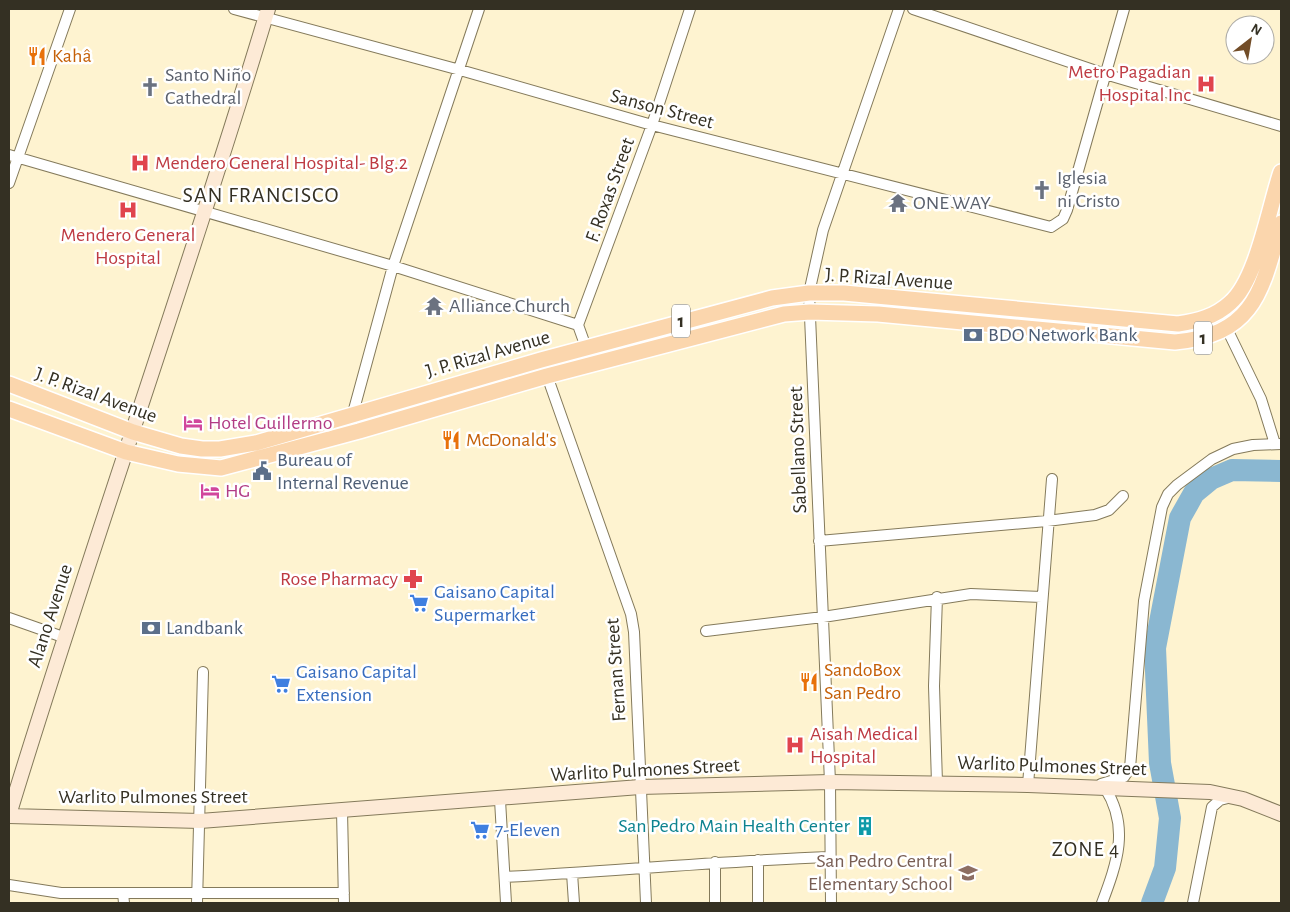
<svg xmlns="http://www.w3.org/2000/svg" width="1290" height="912" font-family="'Alegreya Sans',sans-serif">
	<rect width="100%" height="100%" fill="#fef3d0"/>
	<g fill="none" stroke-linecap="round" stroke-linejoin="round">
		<!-- river -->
		<path stroke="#8ab7d1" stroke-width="22" d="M1152,903L1165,868L1170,818L1160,763L1155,648L1180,518L1194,493L1211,479L1232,470L1281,471"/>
		<!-- street casing -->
		<g stroke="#847a5b" stroke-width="12">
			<path id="street" d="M234,9L460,70L652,125L1051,227L1063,219L1067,210L1124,9
				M913,9L1105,74L1281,126
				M9,155L393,266L578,325
				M9,183L70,9
				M578,325L652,125L690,9
				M578,325L592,364
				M1227,329L1261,399L1275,444
				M545,370L631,614L634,632L646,903
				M354,418L353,413L393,266L479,9
				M819,541L1047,521L1095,515L1109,510L1123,496
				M937,597L934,686L937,783
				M9,618L63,637
				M706,631L823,617L971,594L1042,597
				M1101,784L1124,777L1130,768L1144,601L1162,507L1168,494L1177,485L1212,459L1233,449L1253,445L1281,444
				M1028,785L1052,479
				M500,800L506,903
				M342,811L344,903
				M758,860V903
				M715,862V903
				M572,873L574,903
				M505,877C614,871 722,861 831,857
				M9,885L61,893H344
				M123,893L124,903
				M197,903L203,672
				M831,903L830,782L809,293L823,230L899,9
				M1102,903C1117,863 1130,827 1105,788
				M1193,903L1212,807L1220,800L1232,797"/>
		</g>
		<!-- secondary casing -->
		<g stroke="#847a5b" stroke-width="16">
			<path id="secondary" d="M9,815C91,545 187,279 268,9
				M9,816L200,821L640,787L830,782L1028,785L1210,792L1243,799L1281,814"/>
		</g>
		<!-- primary casing -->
		<g stroke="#fff" stroke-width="18">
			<path id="primary" d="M9,384L133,432L181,446L202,449H220L256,443L541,360L772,298L809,293H844L1178,324C1197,321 1215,317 1230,303C1257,280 1269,207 1281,172
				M9,409L126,452L178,464L221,468L359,431L547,376L784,314L810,312L878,314L1175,342C1255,335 1262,290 1281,223"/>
		</g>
		<!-- street -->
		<use href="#street" stroke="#fff" stroke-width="10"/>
		<!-- secondary -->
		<use href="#secondary" stroke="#fdead6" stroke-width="14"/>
		<!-- primary -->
		<use href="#primary" stroke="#fbd6ad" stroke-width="15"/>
	</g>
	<!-- icons -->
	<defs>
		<g id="restaurant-bare" transform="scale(1.5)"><path d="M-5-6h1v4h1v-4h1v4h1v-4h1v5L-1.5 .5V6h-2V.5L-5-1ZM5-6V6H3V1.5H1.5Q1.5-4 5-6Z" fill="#e8710a" stroke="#fff" stroke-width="2.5" paint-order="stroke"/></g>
		<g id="hospital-bare" transform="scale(1.5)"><path d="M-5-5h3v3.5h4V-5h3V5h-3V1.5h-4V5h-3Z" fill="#e0444e" stroke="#fff" stroke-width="2.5" paint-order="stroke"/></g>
		<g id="church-bare" transform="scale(1.5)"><path d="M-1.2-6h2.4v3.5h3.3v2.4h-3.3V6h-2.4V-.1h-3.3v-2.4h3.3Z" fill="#6b7280" stroke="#fff" stroke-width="2.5" paint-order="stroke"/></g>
		<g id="temple-bare" transform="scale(1.5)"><path d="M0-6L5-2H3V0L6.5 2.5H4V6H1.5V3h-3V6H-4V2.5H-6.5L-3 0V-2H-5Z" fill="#6b7280" stroke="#fff" stroke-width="2.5" paint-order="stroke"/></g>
		<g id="bank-bare" transform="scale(1.5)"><path d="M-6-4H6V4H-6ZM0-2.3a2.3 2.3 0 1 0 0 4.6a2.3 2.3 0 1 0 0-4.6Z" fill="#5c6f8a" stroke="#fff" stroke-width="2.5" paint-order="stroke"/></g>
		<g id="hotel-bare" transform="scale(1.5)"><path d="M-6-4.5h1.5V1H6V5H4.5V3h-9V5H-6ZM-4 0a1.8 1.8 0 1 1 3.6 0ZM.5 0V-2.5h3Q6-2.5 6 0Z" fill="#d1479c" stroke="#fff" stroke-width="2.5" paint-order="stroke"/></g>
		<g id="civic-bare" transform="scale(1.5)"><path d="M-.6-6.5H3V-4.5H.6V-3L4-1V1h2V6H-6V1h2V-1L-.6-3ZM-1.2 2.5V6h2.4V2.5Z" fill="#5c6f8a" stroke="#fff" stroke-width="2.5" paint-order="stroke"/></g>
		<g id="pharmacy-bare" transform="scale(1.5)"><path d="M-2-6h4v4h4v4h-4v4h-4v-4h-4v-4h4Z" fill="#e0444e" stroke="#fff" stroke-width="2.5" paint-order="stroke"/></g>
		<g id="supermarket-bare" transform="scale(1.5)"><path d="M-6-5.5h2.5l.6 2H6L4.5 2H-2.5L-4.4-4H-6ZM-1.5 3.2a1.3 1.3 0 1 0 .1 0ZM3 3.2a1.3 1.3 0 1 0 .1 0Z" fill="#3f7fe0" stroke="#fff" stroke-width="2.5" paint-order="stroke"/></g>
		<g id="building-bare" transform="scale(1.5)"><path d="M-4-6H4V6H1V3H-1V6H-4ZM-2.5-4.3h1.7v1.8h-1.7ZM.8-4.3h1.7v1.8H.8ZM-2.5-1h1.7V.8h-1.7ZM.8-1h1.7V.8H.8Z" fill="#0f9aa8" stroke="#fff" stroke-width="2.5" paint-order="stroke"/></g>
		<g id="school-bare" transform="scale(1.5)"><path d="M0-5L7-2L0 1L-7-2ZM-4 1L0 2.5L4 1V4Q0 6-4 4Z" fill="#8d6e63" stroke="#fff" stroke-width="2.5" paint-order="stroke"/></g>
	</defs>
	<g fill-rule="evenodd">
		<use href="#restaurant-bare" x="37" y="56"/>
		<use href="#hospital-bare" x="1206" y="84"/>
		<use href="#church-bare" x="150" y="87"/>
		<use href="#hospital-bare" x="140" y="163"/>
		<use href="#church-bare" x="1042" y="190"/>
		<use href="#temple-bare" x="898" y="203"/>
		<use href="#hospital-bare" x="128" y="210"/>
		<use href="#temple-bare" x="434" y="306"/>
		<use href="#bank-bare" x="973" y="335"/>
		<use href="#hotel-bare" x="193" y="423"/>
		<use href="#restaurant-bare" x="451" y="440"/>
		<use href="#civic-bare" x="262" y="471"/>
		<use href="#hotel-bare" x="210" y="491"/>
		<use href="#pharmacy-bare" x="413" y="579"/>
		<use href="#supermarket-bare" x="419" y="603"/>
		<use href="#bank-bare" x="151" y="628"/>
		<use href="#restaurant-bare" x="809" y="682"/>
		<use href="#supermarket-bare" x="281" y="684"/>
		<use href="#hospital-bare" x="795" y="745"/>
		<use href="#building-bare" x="865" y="826"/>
		<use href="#supermarket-bare" x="480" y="830"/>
		<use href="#school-bare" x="968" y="873"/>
	</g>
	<g text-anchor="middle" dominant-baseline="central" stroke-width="5" stroke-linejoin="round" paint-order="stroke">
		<!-- shield labels -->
		<g fill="#fff" stroke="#716e65" stroke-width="1">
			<rect x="672" y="304.5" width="18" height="33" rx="4"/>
			<rect x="1194" y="321.5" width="18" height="33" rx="4"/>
		</g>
		<g font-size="19" font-weight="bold" fill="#343023">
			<text x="681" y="321">1</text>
			<text x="1203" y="338">1</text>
		</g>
		<!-- food labels -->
		<g font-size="20" fill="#c56008" stroke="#fff" text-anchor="start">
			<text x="52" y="56">Kahâ</text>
			<text x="466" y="440">McDonald's</text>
			<text x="824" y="670">SandoBox<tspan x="824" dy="23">San Pedro</tspan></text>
		</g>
		<!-- health labels -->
		<g font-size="20" fill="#be3a42" stroke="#fff" text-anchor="end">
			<text x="1191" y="72">Metro Pagadian<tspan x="1191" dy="23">Hospital Inc</tspan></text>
			<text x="155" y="163" text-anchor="start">Mendero General Hospital- Blg.2</text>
			<text x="128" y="235" text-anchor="middle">Mendero General<tspan x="128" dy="23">Hospital</tspan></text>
			<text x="398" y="579">Rose Pharmacy</text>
			<text x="810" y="734" text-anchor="start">Aisah Medical<tspan x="810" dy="23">Hospital</tspan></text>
		</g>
		<!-- worship labels -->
		<g font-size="20" fill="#5b616d" stroke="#fff" text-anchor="start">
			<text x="165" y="75">Santo Niño<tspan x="165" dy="23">Cathedral</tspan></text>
			<text x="1057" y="178">Iglesia<tspan x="1057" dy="23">ni Cristo</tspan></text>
			<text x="913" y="203">ONE WAY</text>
			<text x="449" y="306">Alliance Church</text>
		</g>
		<!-- street labels -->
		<g font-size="20" fill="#343023" stroke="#fff">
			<text transform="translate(662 109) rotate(15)">Sanson Street</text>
			<text transform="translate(610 190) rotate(-70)">F. Roxas Street</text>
			<text transform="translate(889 279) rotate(4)">J. P. Rizal Avenue</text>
			<text transform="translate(488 354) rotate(-16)">J. P. Rizal Avenue</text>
			<text transform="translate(96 395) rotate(20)">J. P. Rizal Avenue</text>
			<text transform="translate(798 450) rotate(-92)">Sabellano Street</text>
			<text transform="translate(50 616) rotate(-72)">Alano Avenue</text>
			<text transform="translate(616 670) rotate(-94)">Fernan Street</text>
			<text transform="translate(1052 766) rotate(2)">Warlito Pulmones Street</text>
			<text transform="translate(645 770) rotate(-3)">Warlito Pulmones Street</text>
			<text x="153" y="797">Warlito Pulmones Street</text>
		</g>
		<!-- service labels -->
		<g font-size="20" fill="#4e5e75" stroke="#fff" text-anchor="start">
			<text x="988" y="335">BDO Network Bank</text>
			<text x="277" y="460">Bureau of<tspan x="277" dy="23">Internal Revenue</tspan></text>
			<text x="166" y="628">Landbank</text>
		</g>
		<!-- hotel labels -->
		<g font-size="20" fill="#b23c85" stroke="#fff" text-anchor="start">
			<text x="208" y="423">Hotel Guillermo</text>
			<text x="225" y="491">HG</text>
		</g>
		<!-- shop labels -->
		<g font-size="20" fill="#366cbe" stroke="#fff" text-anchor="start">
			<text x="434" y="592">Gaisano Capital<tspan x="434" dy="23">Supermarket</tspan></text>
			<text x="296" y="672">Gaisano Capital<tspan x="296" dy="23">Extension</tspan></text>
			<text x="495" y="830">7-Eleven</text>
		</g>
		<!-- culture labels -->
		<g font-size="20" fill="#0d838f" stroke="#fff" text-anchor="end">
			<text x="850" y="826">San Pedro Main Health Center</text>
		</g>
		<!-- education labels -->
		<g font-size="20" fill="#785e54" stroke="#fff" text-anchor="end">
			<text x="953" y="861">San Pedro Central<tspan x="953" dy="23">Elementary School</tspan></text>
		</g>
		<!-- neighbourhood labels -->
		<g font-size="21" letter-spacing="1" fill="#343023" stroke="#fff">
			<text x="1086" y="849">ZONE 4</text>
		</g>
		<!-- quarter labels -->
		<g font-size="22" letter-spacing="1" fill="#343023" stroke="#fff">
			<text x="261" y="195">SAN FRANCISCO</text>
		</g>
	</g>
	<!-- border -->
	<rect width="1290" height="912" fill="none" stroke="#343023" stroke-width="20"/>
	<!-- north arrow -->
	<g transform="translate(1250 40) rotate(31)"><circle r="24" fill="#ffffff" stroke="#aeaca7"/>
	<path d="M0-4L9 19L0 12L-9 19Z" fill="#724d28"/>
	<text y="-8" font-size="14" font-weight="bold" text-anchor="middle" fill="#343023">N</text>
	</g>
</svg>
